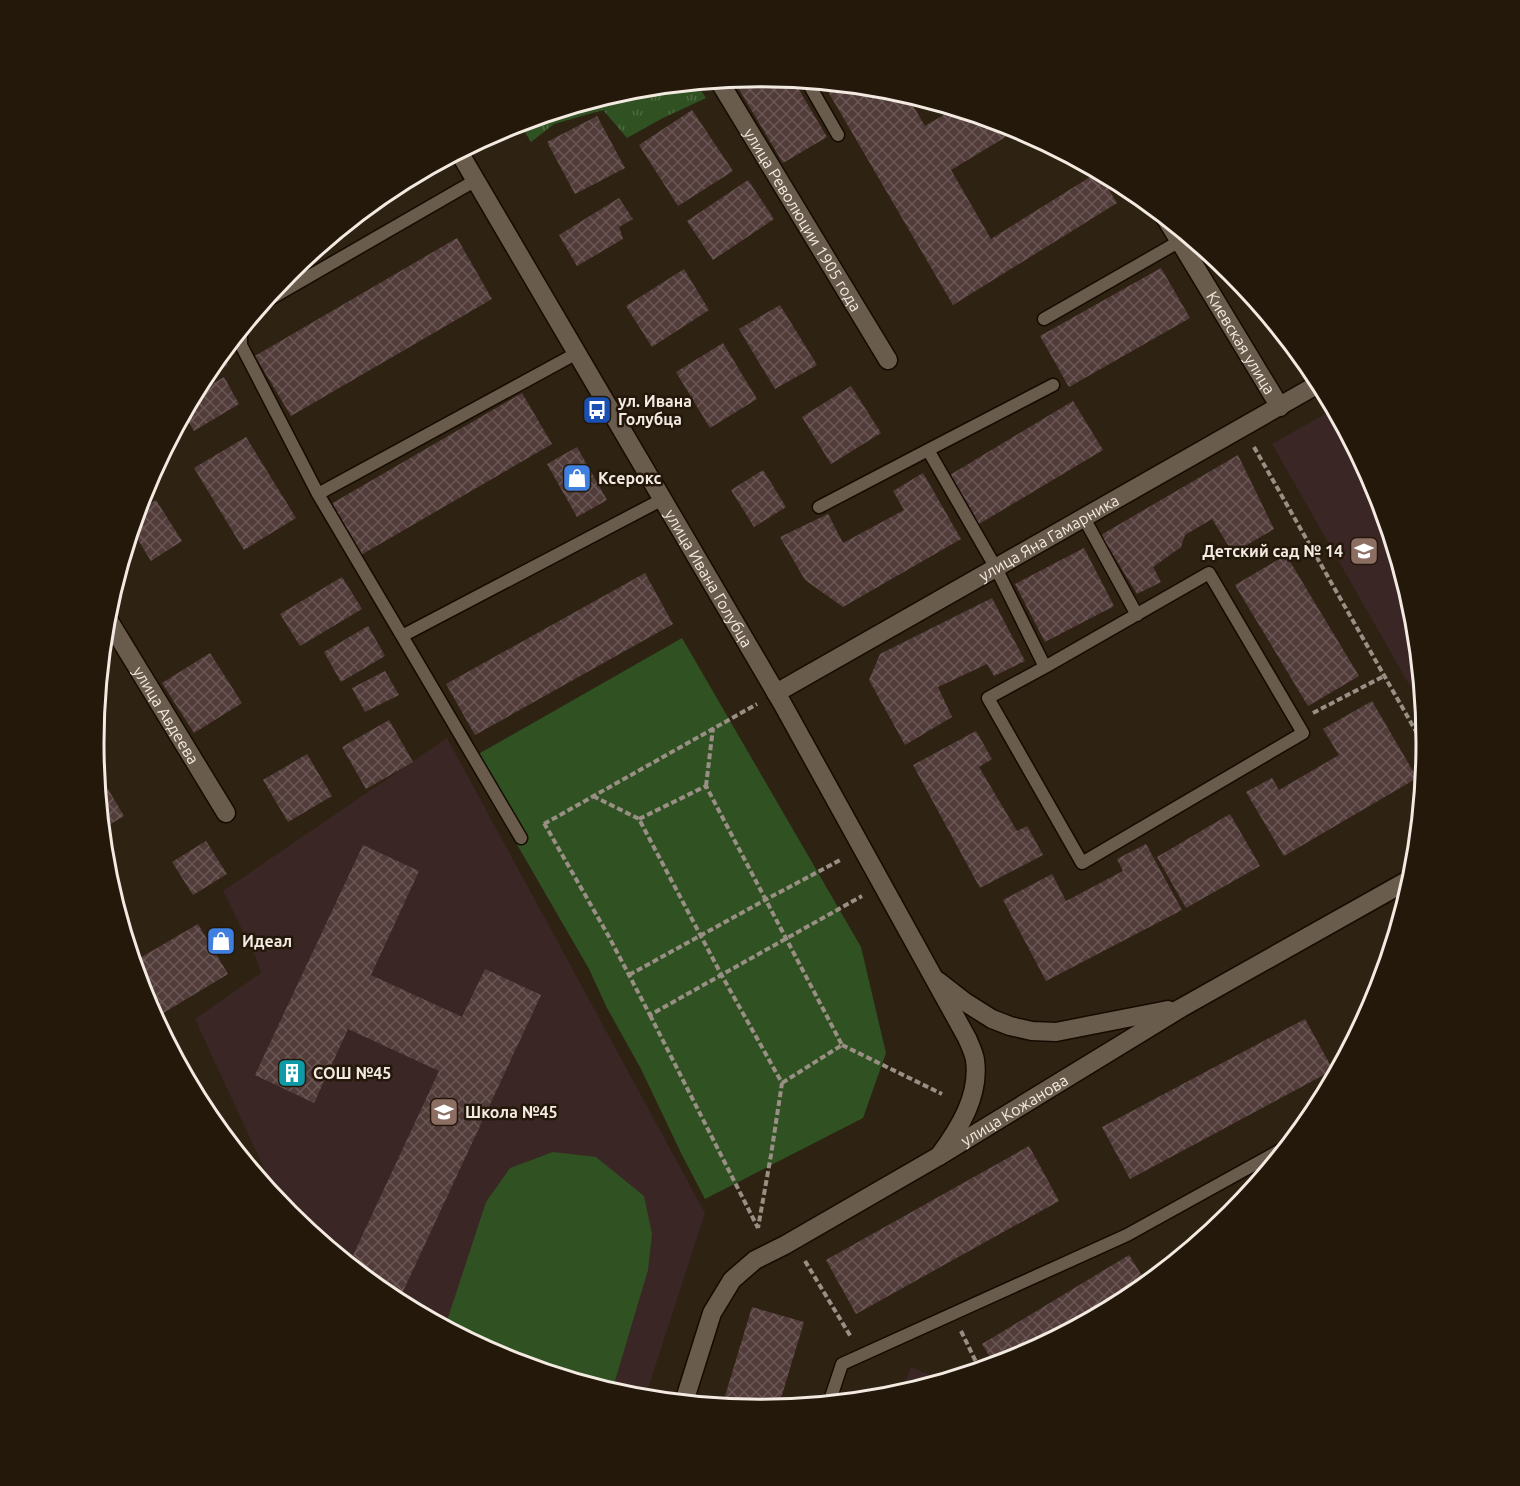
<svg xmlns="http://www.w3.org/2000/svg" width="1520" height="1486" font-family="Ubuntu,sans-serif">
	<defs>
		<pattern id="grass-tufts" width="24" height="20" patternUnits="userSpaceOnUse" patternTransform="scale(1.5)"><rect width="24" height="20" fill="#305222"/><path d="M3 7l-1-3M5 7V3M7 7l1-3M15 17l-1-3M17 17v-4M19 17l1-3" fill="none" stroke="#4e6b42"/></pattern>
		<pattern id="building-cross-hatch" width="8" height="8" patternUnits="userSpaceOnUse" patternTransform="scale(1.5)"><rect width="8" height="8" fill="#523c3a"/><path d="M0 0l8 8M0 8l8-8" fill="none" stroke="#6b5856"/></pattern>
	</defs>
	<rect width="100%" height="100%" fill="#2e2213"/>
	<!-- education -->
	<path fill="#3a2625" d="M1334,409L1376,488L1414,613L1423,709L1272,444Z
		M447,738L705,1213L645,1398L630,1397L505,1359L389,1297L288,1214L281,1205L195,1019L261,973L256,958L223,891Z
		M911,1367L943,1381L900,1394Z"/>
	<!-- grass -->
	<path fill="url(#grass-tufts)" d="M696,83L706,98L663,118L627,138L603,110L554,124L531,142L519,123L630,89Z"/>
	<!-- park -->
	<path fill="#305222" d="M682,638L861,947L886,1053L863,1118L705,1199L681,1153L640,1067L607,1008L589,969L468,760Z
		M553,1152L596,1157L644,1196L652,1234L648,1270L612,1391L505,1359L445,1327L486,1202L510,1168Z"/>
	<!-- building -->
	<path fill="url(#building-cross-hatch)" d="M760,77L793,80L827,137L783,163L733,79Z
		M823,83L890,89L906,94L925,126L954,109L1019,129L951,170L991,239L1098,172L1117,203L953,305Z
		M692,110L733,171L678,206L639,145Z
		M597,116L625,168L575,194L547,142Z
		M748,180L774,219L713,260L687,221Z
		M619,198L633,219L619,227L623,239L577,266L559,235Z
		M457,238L492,299L291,416L255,356Z
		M1161,268L1190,318L1069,387L1040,336Z
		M684,269L709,310L652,347L626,306Z
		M780,305L817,365L775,389L739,329Z
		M723,343L757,399L710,428L676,372Z
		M221,354L228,365L200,383L206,372Z
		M224,377L239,404L194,431L184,414L194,395Z
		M851,386L881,433L831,464L802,417Z
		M522,393L552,444L361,555L331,504Z
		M1073,401L1103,450L979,524L950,475Z
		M246,437L296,518L244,550L194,468Z
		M577,447L607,500L577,517L547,464Z
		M1238,455L1274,529L1233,553L1212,519L1185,535L1181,547L1153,567L1161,582L1137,594L1101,535Z
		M763,470L786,507L754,527L731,490Z
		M923,473L961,539L843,607L805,580L780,537L828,514L843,543L904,510L893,491Z
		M156,500L182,541L151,561L132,530L137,512Z
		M1084,548L1114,606L1045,642L1015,584Z
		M1286,555L1359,676L1308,706L1235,585Z
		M645,573L673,624L475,735L446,684Z
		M342,577L362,609L300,646L280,614Z
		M992,598L1025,661L994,676L987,664L938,687L952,717L905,745L869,680L880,654Z
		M368,626L385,656L341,682L324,652Z
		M210,653L242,703L194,733L162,683Z
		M385,671L399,695L365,712L352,688Z
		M1372,701L1417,778L1284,856L1246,792L1272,778L1279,790L1339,755L1323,729Z
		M389,720L413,762L366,789L342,747Z
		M976,731L992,759L979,767L1017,831L1027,826L1043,855L980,888L913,765Z
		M307,754L332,796L288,822L263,780Z
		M96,769L124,816L102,829Z
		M1230,814L1260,866L1186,908L1157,857Z
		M206,841L227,874L193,895L172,862Z
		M1146,844L1182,910L1046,981L1003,900L1052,874L1066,901L1123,871L1117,859Z
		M363,845L419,871L371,975L462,1017L485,969L541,995L398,1302L389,1297L349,1264L439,1071L348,1029L314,1103L255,1075Z
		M198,924L228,974L155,1018L144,998L133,962Z
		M1305,1019L1333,1070L1130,1179L1102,1127Z
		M1029,1146L1059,1201L856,1314L826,1260Z
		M1129,1255L1147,1284L1130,1297L1015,1359L995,1365L982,1344Z
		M752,1307L804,1322L778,1408L760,1409L722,1406Z"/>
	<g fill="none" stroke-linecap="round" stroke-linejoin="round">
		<!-- lane casing -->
		<g stroke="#160b01" stroke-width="15">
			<path id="lane" d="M807,81L838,135
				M263,303L476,180
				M1044,319L1180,241
				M241,329V345L318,494L402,636L663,499
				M928,450L1053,385
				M318,494L577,353
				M819,507L928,450L996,568L1045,667L988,698L1082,863L1303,733L1209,573L1045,667
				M1084,518L1137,615
				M402,636L521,838
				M829,1403L842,1364L1127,1235L1286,1147"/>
		</g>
		<!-- street casing -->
		<g stroke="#160b01" stroke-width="21">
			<g id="street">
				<path id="s1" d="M719,81L888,360"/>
				<path id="s2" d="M1165,217L1280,407"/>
				<path id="s3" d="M106,616L226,813"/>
			</g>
		</g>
		<!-- secondary casing -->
		<g stroke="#160b01" stroke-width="21">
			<g id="secondary">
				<path id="s4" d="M459,152L782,703L967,1038C970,1045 974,1053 975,1060C980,1096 959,1129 939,1156"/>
				<path id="s5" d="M776,693L1320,383"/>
				<path d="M938,981L965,1002L992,1019L1010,1026L1032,1031L1056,1032L1168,1010"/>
				<path id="s6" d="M684,1402L712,1313L732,1280L755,1260L785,1245L939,1156L1181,1008L1412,878"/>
			</g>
		</g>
		<!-- path -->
		<path stroke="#9a8f84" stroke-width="4" stroke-dasharray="6 3" stroke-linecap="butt" d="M1254,447L1426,749
			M1313,713L1384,676
			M706,786L713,728
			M593,796L639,819L721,974L782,1083L771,1155L758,1228
			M639,819L706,786L842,1045L782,1083
			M544,823L608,935L650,1015L862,896
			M544,824L757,704
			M629,975L765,900L842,859
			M650,1015L758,1228
			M842,1045L942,1094
			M805,1261L851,1337
			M961,1331L980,1370"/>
		<!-- lane -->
		<use href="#lane" stroke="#6a5c4c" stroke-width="12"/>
		<!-- street -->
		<use href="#street" stroke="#6a5c4c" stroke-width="18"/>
		<!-- secondary -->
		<use href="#secondary" stroke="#6a5c4c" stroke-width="18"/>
	</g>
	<!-- icons -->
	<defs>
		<g id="bus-square" transform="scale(1.5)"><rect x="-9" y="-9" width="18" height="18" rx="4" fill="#1a4fb4" stroke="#24180a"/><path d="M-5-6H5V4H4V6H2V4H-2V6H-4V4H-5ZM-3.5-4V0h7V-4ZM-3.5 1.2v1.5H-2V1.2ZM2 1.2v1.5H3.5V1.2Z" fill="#fff"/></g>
		<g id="shop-square" transform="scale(1.5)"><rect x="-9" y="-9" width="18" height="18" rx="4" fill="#3f7fe0" stroke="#24180a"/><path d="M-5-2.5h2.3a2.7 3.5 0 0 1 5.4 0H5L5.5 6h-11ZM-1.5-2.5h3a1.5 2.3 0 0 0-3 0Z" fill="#fff"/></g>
		<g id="school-square" transform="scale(1.5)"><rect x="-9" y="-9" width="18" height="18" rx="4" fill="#8d6e63" stroke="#24180a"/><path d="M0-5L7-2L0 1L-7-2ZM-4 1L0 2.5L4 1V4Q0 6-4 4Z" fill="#fff"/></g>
		<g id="building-square" transform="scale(1.5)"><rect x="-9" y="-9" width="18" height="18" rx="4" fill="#0f9aa8" stroke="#24180a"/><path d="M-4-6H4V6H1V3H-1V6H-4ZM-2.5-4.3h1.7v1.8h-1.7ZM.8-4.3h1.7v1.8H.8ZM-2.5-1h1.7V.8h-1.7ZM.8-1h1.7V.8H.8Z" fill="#fff"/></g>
	</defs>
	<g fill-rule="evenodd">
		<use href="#bus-square" x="597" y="410"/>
		<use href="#shop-square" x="577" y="478"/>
		<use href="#school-square" x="1364" y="551"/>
		<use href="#shop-square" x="221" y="941"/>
		<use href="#building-square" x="292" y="1073"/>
		<use href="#school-square" x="444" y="1112"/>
	</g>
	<g text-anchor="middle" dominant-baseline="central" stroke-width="5" stroke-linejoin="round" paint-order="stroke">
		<!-- street labels -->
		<g font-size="16" fill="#f3eae1" stroke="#24180a">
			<text stroke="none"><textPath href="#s1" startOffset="162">улица Революции 1905 года</textPath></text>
			<text stroke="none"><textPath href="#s2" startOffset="147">Киевская улица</textPath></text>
			<text stroke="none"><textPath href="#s5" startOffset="314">улица Яна Гамарника</textPath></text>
			<text stroke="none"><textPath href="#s4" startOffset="494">улица Ивана Голубца</textPath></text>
			<text stroke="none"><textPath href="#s3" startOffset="116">улица Авдеева</textPath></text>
			<text stroke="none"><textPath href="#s6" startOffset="462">улица Кожанова</textPath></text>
		</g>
		<!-- poi labels -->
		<g font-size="16" font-weight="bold" fill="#f3eae1" stroke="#24180a" text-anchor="start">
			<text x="618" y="401">ул. Ивана<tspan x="618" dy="18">Голубца</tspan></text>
			<text x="598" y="478">Ксерокс</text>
			<text x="1343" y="551" text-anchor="end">Детский сад № 14</text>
			<text x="242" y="941">Идеал</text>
			<text x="313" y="1073">СОШ №45</text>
			<text x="465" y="1112">Школа №45</text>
		</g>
	</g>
	<!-- crop -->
	<path d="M0 0H1520V1486H0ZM104 743a656 656 0 1 1 1312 0a656 656 0 1 1-1312 0Z" fill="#24180a" fill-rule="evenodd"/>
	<path fill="none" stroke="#f3eae1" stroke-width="3" d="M104 743a656 656 0 1 1 1312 0a656 656 0 1 1-1312 0Z"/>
</svg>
